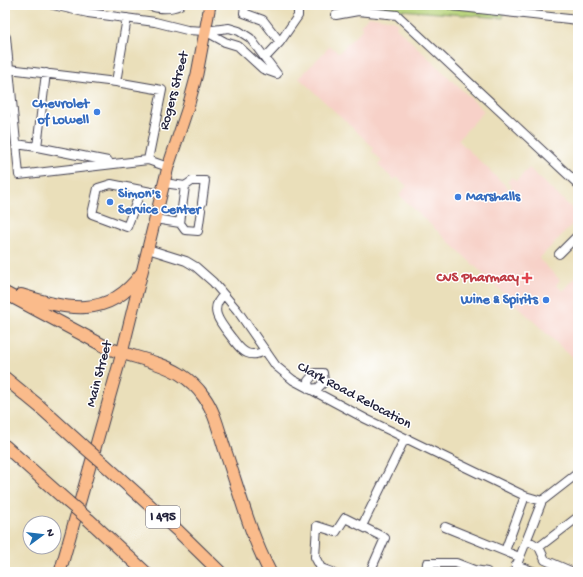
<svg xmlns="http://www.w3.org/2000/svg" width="583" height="577" font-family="'Gochi Hand',sans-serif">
	<rect width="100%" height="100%" fill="#fff"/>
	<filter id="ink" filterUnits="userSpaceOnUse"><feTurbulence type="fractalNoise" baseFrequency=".025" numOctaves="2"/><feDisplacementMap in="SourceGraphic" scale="8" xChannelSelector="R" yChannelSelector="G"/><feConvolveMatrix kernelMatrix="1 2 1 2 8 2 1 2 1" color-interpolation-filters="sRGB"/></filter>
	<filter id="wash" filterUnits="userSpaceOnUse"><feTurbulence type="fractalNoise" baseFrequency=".012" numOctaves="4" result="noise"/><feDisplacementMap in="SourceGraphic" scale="16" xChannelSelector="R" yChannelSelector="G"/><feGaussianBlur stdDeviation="0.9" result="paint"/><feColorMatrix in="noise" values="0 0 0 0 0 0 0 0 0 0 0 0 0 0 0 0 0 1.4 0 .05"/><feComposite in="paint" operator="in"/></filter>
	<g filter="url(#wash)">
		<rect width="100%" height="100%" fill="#eadfba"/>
		<!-- built -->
		<path fill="#f7d1c8" d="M369,16L393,20L398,24L396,27L484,111L458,140L509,189L512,186L507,182L512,177L516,181L529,168L578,214V218L539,259L560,280L556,285L563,291L578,275V363L399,195L407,186L397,177L394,180L378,165L382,161L372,151L374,148L299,78L330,46L339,53L363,28L360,25Z"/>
		<!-- green -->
		<path fill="#b7d379" stroke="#6c7a5a" d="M374,5H505L503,18L374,8Z"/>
	</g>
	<g filter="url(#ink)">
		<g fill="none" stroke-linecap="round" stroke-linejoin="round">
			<!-- minor casing -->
			<g stroke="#403e4e" stroke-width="10">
				<path id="minor" d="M53,5L88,13L155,22L187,30L205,31L229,28L239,31L250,38L277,74
					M147,5C158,9 169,10 180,5
					M245,5L244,13L263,20L280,42L265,58
					M452,5V6L578,20
					M336,15L358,11L397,15L578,184
					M205,31L225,42L238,46L263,69L277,74
					M6,37L19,175L148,160L168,167
					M280,42L298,16V5
					M9,69L116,82L162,90L148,160
					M46,73L37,147L108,161
					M116,82L127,18
					M16,144L37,147
					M185,186L192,181H205L202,203
					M141,190L127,227L92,214L98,188L111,184L161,194
					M155,219L180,223L185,186L164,183
					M180,223L185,230L198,231L201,210
					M148,249L186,261L196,267L213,282L237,310L276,366L293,380L366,419L525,496L542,501
					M559,254L578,235
					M224,295C207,309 221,324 232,338C236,343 240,350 247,353C254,356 259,353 266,351
					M315,373H323L324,382L318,388L309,389L308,381Z
					M362,526L405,438
					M445,527L519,557
					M527,540L539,547L578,517
					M539,547L545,560L573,572
					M505,551L525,496
					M516,565L535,572
					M332,572L321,568L315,557L317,526L336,532L345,518L385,538L370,572
					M426,572L427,563H456L474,570L487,572
					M514,572L542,501L578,473"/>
			</g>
			<!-- major casing -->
			<g stroke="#403e4e" stroke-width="13">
				<path id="major" d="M60,572L122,353L168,167L188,107L197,74L210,5"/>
			</g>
			<!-- highway casing -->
			<g stroke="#403e4e" stroke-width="14">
				<path id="highway" d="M5,293L106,347C129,357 157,360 180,374C188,379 198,388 204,397C215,412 219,432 225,450C239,491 250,534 270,572
					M21,295C66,309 108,320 141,274
					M5,378L39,406L83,446
					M5,446L68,502
					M104,464L177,530L220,572
					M89,520L145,572"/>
			</g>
			<!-- minor -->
			<use href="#minor" stroke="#fff" stroke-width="8"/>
			<!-- major -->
			<use href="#major" stroke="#fabb8b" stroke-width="11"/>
			<!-- highway -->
			<use href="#highway" stroke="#fabb8b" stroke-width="12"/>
			<!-- highway-bridge casing -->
			<g stroke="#403e4e" stroke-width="14" stroke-linecap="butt">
				<path id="highway-bridge" d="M83,446L104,464
					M68,502L89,520"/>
			</g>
			<!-- highway-bridge -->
			<use href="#highway-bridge" stroke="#fabb8b" stroke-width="12"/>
		</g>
	</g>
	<!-- markers -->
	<g fill="#3f7fe0" stroke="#fff" stroke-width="1.5">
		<circle cx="97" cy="112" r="4"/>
		<circle cx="458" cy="197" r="4"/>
		<circle cx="110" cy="202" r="4"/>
		<circle cx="546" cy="300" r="4"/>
	</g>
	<path fill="#e0444e" stroke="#fff" stroke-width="1.5" d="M525 272h4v4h4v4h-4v4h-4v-4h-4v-4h4z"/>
	<g text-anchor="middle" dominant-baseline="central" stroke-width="3" stroke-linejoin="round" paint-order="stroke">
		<!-- shield labels -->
		<rect fill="#fff" stroke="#646476" stroke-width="1" x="146" y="506" width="34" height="22" rx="3"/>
		<g font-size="13" font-weight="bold" fill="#22223b">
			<text x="163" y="517">I 495</text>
		</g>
		<!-- street labels -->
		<g font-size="14" fill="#22223b" stroke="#fff">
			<text transform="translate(175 91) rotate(-75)">Rogers Street</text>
			<text transform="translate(100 374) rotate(-75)">Main Street</text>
			<text transform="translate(354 396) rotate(28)">Clark Road Relocation</text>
		</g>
		<!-- shop labels -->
		<g font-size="14" font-weight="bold" fill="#366cbe" stroke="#fff" text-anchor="end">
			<text x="89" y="104">Chevrolet<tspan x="89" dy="16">of Lowell</tspan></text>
			<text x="118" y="194" text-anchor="start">Simon's<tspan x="118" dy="16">Service Center</tspan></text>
			<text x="466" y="197" text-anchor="start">Marshalls</text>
			<text x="538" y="300">Wine &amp; Spirits</text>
		</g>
		<!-- health labels -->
		<g font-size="14" font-weight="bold" fill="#be3a42" stroke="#fff" text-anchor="end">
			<text x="519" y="278">CVS Pharmacy</text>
		</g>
	</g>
	<!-- margin -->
	<rect width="583" height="577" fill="none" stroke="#fff" stroke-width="20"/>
	<!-- north arrow -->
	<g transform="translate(42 535) rotate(75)"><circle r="19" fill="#ffffff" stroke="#a7a7b1"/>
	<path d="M0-3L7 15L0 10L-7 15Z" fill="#1f6fb2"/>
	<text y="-6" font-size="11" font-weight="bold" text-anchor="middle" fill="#22223b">N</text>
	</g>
</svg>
